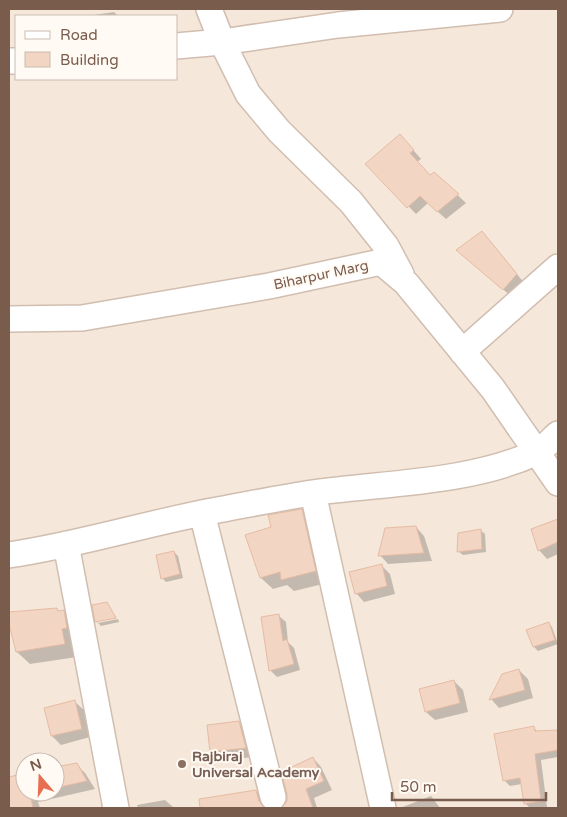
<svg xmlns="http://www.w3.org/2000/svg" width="567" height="817" font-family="'Varela Round',sans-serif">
	<rect width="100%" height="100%" fill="#fdf6ec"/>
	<!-- residential -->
	<path fill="#f5e8da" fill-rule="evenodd" d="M9,9H558V808H9ZM16,16H176V79H16ZM25,762H55V792H25Z"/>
	<!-- shadow -->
	<path fill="#0003" d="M114,12L118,16H95L94,15Z
		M408,144L421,159L417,162L431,176L434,173L466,203L446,219L428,203L416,214L367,164Z
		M491,242L525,284L512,297L466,258Z
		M301,510L313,522L327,583L294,591L287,585L273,589L261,578L247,536L272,527Z
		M558,520V554L547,559L539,550L532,529Z
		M416,527L424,536L432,561L388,564L380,555Z
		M480,530L485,534L486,552L463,555L458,551Z
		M174,552L178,556L183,578L166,582L162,578Z
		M381,565L390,574L395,594L364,602L356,593Z
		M107,604L116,617L98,620V623L118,619L119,622L101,626L97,622Z
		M56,609L60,612H64L76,624L77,657L30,664L17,652L9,614Z
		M279,616L286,622L288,642L294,648L300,670L277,677L270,670Z
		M548,623L552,627L558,644L538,651L534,647L528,631Z
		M519,670L528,679L533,698L499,708L491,699Z
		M454,681L463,690L468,712L435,720L426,712Z
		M75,702L84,710L90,737L61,745L52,736L46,709Z
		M239,723L248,731L254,757L220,760L212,751Z
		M533,727L538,732L558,731V757L541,760L547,807L538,808H530L525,803L522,784L510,786L504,780Z
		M313,758L321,767L332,790L314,798L317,808H284L288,801L283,772Z
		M76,764L85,773L95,789L38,802L40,808H9V778L25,775V792H55V768Z
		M256,791L264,799L268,808H230L228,796Z
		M431,796L440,808H400Z
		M165,800L174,808H138L137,805Z"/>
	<!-- building -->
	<path fill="#f3d5c3" stroke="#e6bba3" d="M400,134L414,150L410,153L430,175L434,172L459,194L437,212L420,196L407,208L365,164Z
		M482,231L517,274L503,290L456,250Z
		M302,509L316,571L281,580L280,572L260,578L245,535L271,527L268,515Z
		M558,519V542L538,551L531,529Z
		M416,526L424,553L378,556L385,528Z
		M481,529L482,549L457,552L458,533Z
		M174,551L180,574L161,579L156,555Z
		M382,564L387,586L355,594L349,572Z
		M107,602L116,618L95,622L92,605Z
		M57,608L58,611L64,610L67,628L62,629L65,644L16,652L9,624V612Z
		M279,614L283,641L287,639L294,664L269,671L261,617Z
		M549,622L555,640L533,647L526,630Z
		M519,669L525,690L489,700L502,674Z
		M454,680L460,703L425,712L419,689Z
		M75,700L82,729L51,736L44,708Z
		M239,721L246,748L210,752L207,725Z
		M534,726L535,731L558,730V750L535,754L541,801L524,804L520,778L503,781L494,734Z
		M313,757L324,781L306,789L313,808H281L287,801V794L281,772Z
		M77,763L87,781L55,788V767Z
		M25,773V792H37L30,794L33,808H9V777Z
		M256,790L259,801L265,808H200L199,799Z"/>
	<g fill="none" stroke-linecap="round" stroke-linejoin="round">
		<!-- minor casing -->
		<g stroke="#d1beb0" stroke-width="28">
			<path id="minor" d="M176,46L222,42L209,9
				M9,61H16
				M401,274L386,246L351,202L279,131L248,94L222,42L338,25L500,9
				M9,319L82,318L269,286L381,262L406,283L493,389L558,483
				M462,352L558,267
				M313,493L383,808
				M202,513L273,797
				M66,544L116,808
				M9,555C78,545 144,524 212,511C245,505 279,498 312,493C383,483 470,483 535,453C543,450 551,440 558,434"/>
		</g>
		<!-- minor -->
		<use href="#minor" stroke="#fff" stroke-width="25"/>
	</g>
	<!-- markers -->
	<circle fill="#8d6e63" stroke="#fffaf3" stroke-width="2" cx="182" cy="764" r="5"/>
	<g text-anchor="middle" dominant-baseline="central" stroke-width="4" stroke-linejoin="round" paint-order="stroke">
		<!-- street labels -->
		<g font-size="14" fill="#7a5c4d" stroke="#fffaf3">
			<text transform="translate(321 275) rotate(-12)">Biharpur Marg</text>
		</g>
		<!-- education labels -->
		<g font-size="14" font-weight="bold" fill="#785e54" stroke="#fffaf3" text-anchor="start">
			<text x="192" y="756">Rajbiraj<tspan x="192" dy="16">Universal Academy</tspan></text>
		</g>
	</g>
	<!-- border -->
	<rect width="567" height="817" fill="none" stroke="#7a5c4d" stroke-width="20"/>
	<!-- legend -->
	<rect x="15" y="15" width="162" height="65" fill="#fffaf3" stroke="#cabbb1"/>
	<rect x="25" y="31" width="25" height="8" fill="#ffffff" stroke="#cabbb1"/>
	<text x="60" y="40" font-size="15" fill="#7a5c4d">Road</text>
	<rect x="25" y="52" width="25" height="15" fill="#f3d5c3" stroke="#cabbb1"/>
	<text x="60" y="65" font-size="15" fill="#7a5c4d">Building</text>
	<!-- north arrow -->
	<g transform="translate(40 777) rotate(341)"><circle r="24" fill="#fffaf3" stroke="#cabbb1"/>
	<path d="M0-4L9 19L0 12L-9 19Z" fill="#e76f51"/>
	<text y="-8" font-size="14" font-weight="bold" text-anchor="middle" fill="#7a5c4d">N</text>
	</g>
	<!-- scale -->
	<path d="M392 792v8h154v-8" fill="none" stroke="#7a5c4d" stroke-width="2.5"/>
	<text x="400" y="792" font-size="15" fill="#7a5c4d" stroke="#fffaf3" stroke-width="4" paint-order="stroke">50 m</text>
</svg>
